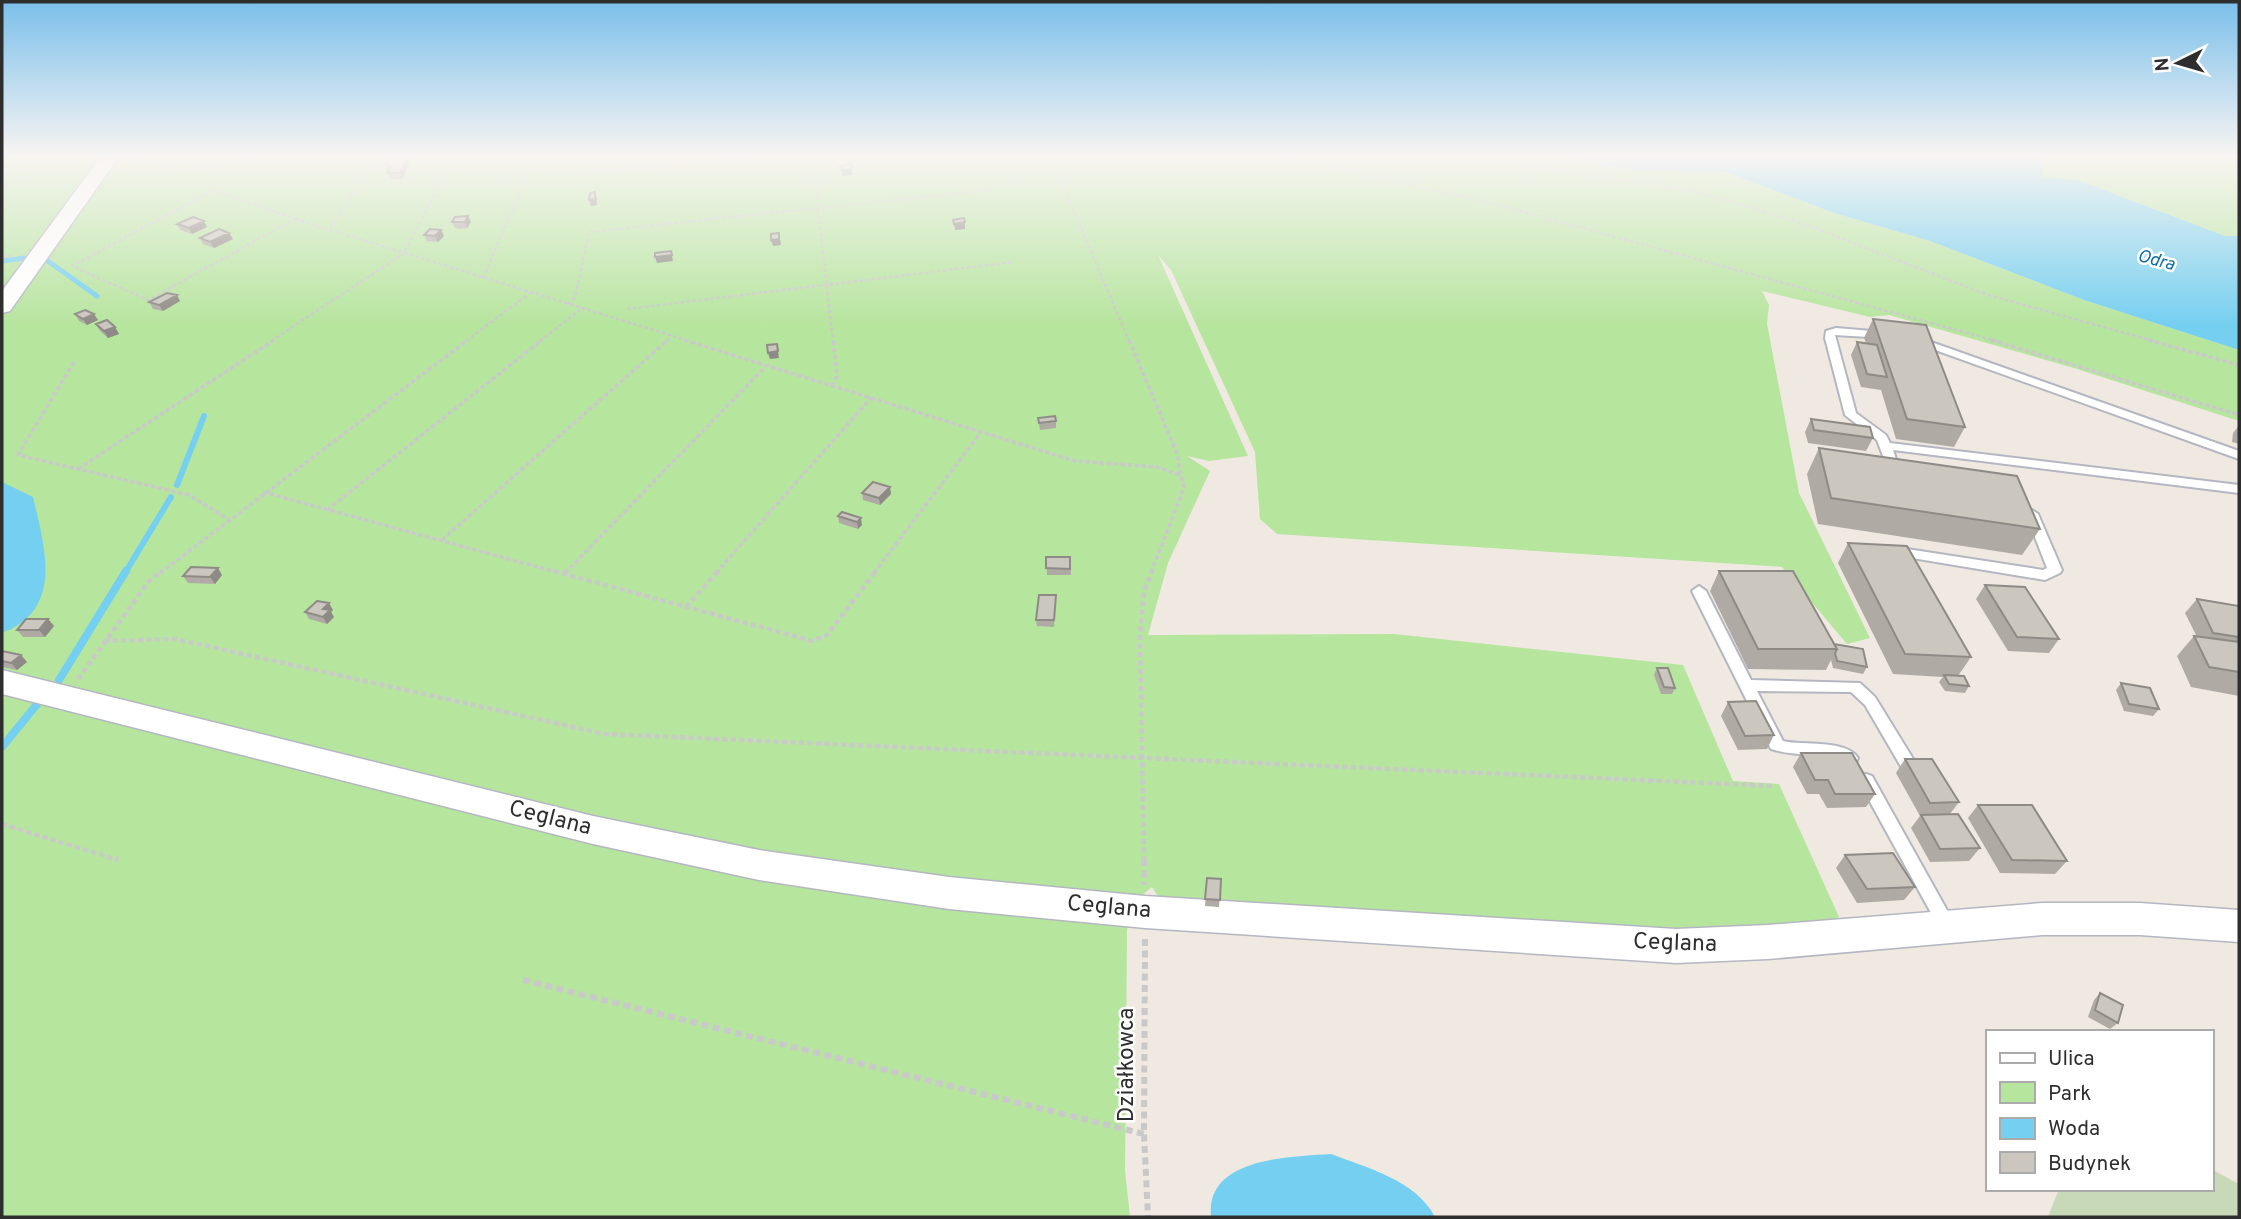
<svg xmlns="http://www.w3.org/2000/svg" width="2241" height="1219" font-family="Overpass,sans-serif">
	<rect width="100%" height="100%" fill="#efe9e1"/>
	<!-- green -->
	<path fill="#b6e59e" d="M2,155H1573L1587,162L1637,170L1726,172L1834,213L1930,241L2084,300L2239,350V421L2074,368L1889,315L1870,317L1762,291L1769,305L1767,324L1799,493L1870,638L1847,644L1782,567L1277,534L1260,519L1255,452L1171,270L1158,255L1248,456L1209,461L1187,456L1210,471L1168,563L1148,635L1394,634L1683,665L1733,781L1779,784L1839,917L1832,923L1727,933L1159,898L1152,887L1136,900L1127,930L1125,1170L1130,1217H2Z
		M2035,155H2239V236H2225L2078,180L2041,177Z"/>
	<!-- cemetery -->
	<path fill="#c8d9b8" d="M2211,1169L2239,1184V1217H2048L2059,1189H2211Z"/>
	<!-- water -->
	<path fill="#75cff0" d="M1573,155H2035L2045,161L2041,177L2078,180L2225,236H2239V350L2084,300L1930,241L1834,213L1726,172L1637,170L1587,162Z
		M2,482L33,497C42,537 61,594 21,623C14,627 10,631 2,632Z
		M1331,1154C1367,1168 1416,1180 1435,1217H1211C1205,1157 1290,1157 1331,1154Z"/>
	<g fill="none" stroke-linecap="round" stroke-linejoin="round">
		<!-- stream-far2 -->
		<path stroke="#75cff0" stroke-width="5" d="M45,259L97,296
			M2,261L24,258"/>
		<!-- stream-far1 -->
		<path stroke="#75cff0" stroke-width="6" d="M177,485L204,416
			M125,573L171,497"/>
		<!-- stream -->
		<path stroke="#75cff0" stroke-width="8" d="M59,680L126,571
			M2,747L38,703"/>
		<!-- service casing -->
		<g stroke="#b4b7c1" stroke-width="4">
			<path id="service" d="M1836,328L1884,332L1889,335L1884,338L1835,335L1856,413L1886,435L1890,443L2239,485V493L1893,450L1901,474L1899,477H1891L1877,440L1845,415L1825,338L1826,331Z
				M1917,337L2239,451V459L1913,342L1912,340Z
				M2032,510L2038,514L2062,570L2060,573L2045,580L1894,555L1887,551L1894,547L2043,570L2047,568L2026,514Z
				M1699,586L1706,591L1751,680L1860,683L1875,697L1915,762L1917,766L1915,770L1909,772L1903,770L1865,705L1851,692L1757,691L1783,741C1803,746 1846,739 1858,758L1856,762C1847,765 1842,760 1834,758C1813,753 1792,756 1771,749L1692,591Z
				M1866,774L1872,776L1953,921L1956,926L1953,931L1947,934L1941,931L1858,780L1860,776Z"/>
		</g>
		<!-- minor casing -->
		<g stroke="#b4b7c1" stroke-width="3">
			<path id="minor" d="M102,155H120L10,311L2,313V291Z
				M2,670L593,816L759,850L949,877L1145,896L1676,929L1768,925L2042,903H2140L2239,910V942L2140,935H2042L1768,959L1676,963L1145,928L949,909L759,880L593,844L2,694Z"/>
		</g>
		<!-- path-far3 -->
		<path stroke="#c9c9c9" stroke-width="2.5" stroke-dasharray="3.5 2.5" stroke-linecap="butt" d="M129,155L185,171L271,155
			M812,155L833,341
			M1063,155L1060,164L1062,182L1129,341
			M1280,155L1498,205L1997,341
			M1493,155L1525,164L1697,192L1799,222L1988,295L2154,341
			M584,173L771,155
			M214,190L295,219L148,300L72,266Z
			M2,192L33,155
			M295,219L689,341
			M330,230L377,155
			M2,257L14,255
			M483,278L536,155
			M568,304L575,297L589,232L991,190
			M627,309L1014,262
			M271,341L403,254L455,155
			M466,341L530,293
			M540,341L581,309
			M666,341L671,337"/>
		<!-- path-far2 -->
		<path stroke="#c9c9c9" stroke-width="3.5" stroke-dasharray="4.5 2.5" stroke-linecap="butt" d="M684,340L1075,461L1157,467L1180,475L1184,483L1182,493L1151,573
			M1129,340L1178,456L1180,475
			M1991,340L2239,415
			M2148,340L2239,365
			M74,362L18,455L189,495L228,519
			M832,386L837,376L833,340
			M78,469L274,340
			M263,492L560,573
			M327,510L542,340
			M442,540L668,340
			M160,573L468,340
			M565,573L766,366
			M716,573L871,398
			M874,573L981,432"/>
		<!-- path-far1 -->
		<path stroke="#c9c9c9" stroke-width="4.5" stroke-dasharray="5 3.5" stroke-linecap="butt" d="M554,571L812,641L827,635L876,571
			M564,574L567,571
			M686,607L718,571
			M104,641L175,639L605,734L1774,786
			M78,679L149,581L162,571
			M2,824L118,860
			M1144,861L1140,635L1144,591L1152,571"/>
		<!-- path -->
		<path stroke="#c9c9c9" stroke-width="6" stroke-dasharray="7 4.5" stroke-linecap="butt" d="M115,859L118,860
			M1144,859V885
			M1145,939L1144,1134L1148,1217
			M523,980L1144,1134"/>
		<!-- service -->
		<use href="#service" fill="#fff" fill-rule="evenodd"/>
		<!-- minor -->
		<use href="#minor" fill="#fff" fill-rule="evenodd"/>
	</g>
	<!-- wall -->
	<path fill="#afaba4" d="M409,155L411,161L402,179H390L387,173L388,170L386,166Z
		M452,222H471L467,228L460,229L455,228Z
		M177,224L207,227L192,234L180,230Z
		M441,230L444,236L438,242L427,241L424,235Z
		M200,238L233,239L214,248L203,244Z
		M180,301L163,311L153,309L149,302Z
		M75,314L98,320L87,325L79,321Z
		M1873,319L1965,427L1954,447L1896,439L1881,390L1861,387L1851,355L1857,342L1866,343L1864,338Z
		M96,324L115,327L119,334L108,338L100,331Z
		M1038,418L1056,421V428L1040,430Z
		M1811,419L1873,438L1866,451L1808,443L1805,432Z
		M2238,427H2239V444L2232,442L2233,433Z
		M1819,448L2040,529L2022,555L1818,524L1807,474Z
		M862,493L891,494L880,505L863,500Z
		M842,512L862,525L858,529L839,523L838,516Z
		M1848,543L1971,657L1958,676L1969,686L1965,693L1945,691L1939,682L1943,677L1893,674L1838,563Z
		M1046,557H1070L1071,575H1047Z
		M1719,571L1834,644L1867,667L1863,674L1833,668L1831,660L1826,670L1748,669L1710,591Z
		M222,575L215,584L188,583L183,576Z
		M1985,585L2059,639L2049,653L2008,651L1976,599Z
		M1056,595L1054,627L1037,626L1036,620Z
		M2197,599L2239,606V697V696L2191,687L2177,656L2194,636L2197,637L2185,613Z
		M333,610L331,612L334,617L327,624L309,619L305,612Z
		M48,619L54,626L45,637H23L17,630Z
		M2,651L27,662L17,670L2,667Z
		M1657,668L1675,688L1672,694H1661L1654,675Z
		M2121,683L2159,709L2153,716L2124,711L2116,690Z
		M1728,702L1774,735L1767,749L1738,750L1721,716Z
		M1801,753L1875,794L1866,807L1827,808L1819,794H1807L1793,767Z
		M1905,759L1959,802L1950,814L1980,848L1969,861L1930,862L1911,828L1920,816L1896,773Z
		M1978,805L2067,861L2055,874L2000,873L1968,818Z
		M1845,855L1915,887L1904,900L1857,903L1836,868Z
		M1207,878L1221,879L1219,907L1205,906Z
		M2100,993L2118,1023L2110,1029L2088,1017L2094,1000Z"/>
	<!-- shaded-wall -->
	<path fill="#8e8b86" d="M409,155L411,161L402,179L400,173Z
		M852,169L853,175L842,176L841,170Z
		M595,192L597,198V205L591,206L589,200Z
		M468,216L471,222L467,228L465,222Z
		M204,221L207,227L192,234L189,228Z
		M965,222V229L955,230L954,224Z
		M441,230L444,236L438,242L435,236Z
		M229,233L233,239L214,248L210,242Z
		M779,233L781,245L773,246L771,240Z
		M671,251L673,261L657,263L655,257Z
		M177,295L180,301L163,311L159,305Z
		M94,314L98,320L87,325L83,319Z
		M115,327L119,334L108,338L104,331Z
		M777,344L779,358L770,359L768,353Z
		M890,487L891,494L880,505L879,498Z
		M861,518L862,525L858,529L857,522Z
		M218,568L222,575L215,584L210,577Z
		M329,603L333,610L331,612L334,617L327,624L323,617V609Z
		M48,619L54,626L45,637L39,630Z
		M21,655L27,662L17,670L11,663Z"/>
	<!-- building -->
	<path fill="#cbc7bf" stroke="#8e8b86" stroke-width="2" d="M409,155L400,173H387L391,166H386L391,156Z
		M851,164L852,169L841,170L840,166Z
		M595,192V199L589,200L590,193Z
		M468,216L465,222H452L455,217Z
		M193,217L204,221L189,228L177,224Z
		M964,218L965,222L954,224L953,220Z
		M219,229L229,233L210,242L200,238Z
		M430,229L441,230L435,236L424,235Z
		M779,233V239L771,240V234Z
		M671,251L672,255L655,257V253Z
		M167,293L177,295L159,305L149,302Z
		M85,310L94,314L83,319L75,314Z
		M1873,319L1926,325L1965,427L1907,419Z
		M107,320L115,327L104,331L96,324Z
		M1857,342L1877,345L1887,377L1867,374Z
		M777,344L778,351L768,353L767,345Z
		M1055,416L1056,421L1039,423L1038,418Z
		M1811,419L1870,427L1873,438L1814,430Z
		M1819,448L2017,476L2040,529L1831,498Z
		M873,482L890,487L879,498L862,493Z
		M842,512L861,518L857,522L838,516Z
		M1848,543L1907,546L1971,657L1905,654Z
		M1046,557H1070V569L1046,568Z
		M191,567L218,568L210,577L183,576Z
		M1719,571H1793L1837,649H1758Z
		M1985,585L2025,587L2059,639L2017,637Z
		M1039,595H1056L1054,620H1036Z
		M2197,599L2239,606V637L2213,633Z
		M317,601L329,603L323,609L330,610L323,617L305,612Z
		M26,619H48L39,630H17Z
		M2194,636L2239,642V672L2209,667Z
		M1834,644L1863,649L1867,667L1837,661L1835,653L1837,649Z
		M2,651L21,655L11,663L2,661Z
		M1657,668H1668L1675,688L1664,687Z
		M1944,675L1964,676L1969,686L1949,684Z
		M2121,683L2150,688L2159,709L2129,704Z
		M1756,701L1774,735L1745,736L1728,702Z
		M1801,753H1852L1875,794H1835L1828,780H1815Z
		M1905,759H1932L1959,802L1930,803Z
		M1978,805H2032L2067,861L2012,860Z
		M1958,814L1980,848L1940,849L1921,815Z
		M1893,853L1915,887L1867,889L1845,855Z
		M1207,878L1221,879L1220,900L1205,899Z
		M2100,993L2123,1005L2118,1023L2095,1010Z"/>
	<!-- sky -->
	<linearGradient id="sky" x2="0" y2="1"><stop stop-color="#7abfeb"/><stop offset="0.48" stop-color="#f8f5f2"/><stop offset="1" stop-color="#f8f5f2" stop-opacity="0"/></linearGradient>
	<rect width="2241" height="325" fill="url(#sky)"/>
	<g text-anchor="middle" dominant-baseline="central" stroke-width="5" stroke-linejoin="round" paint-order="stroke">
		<!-- far-water labels -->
		<g font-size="18" font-style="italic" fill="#0d6fa3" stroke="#fff">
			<text transform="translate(2156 261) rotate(15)">Odra</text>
		</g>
		<!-- near-street labels -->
		<g font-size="23" fill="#2e2e2e" stroke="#fff">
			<text transform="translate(550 819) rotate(14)">Ceglana</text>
			<text transform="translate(1109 908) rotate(5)">Ceglana</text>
			<text transform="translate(1675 944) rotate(2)">Ceglana</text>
			<text transform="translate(1127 1065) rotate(-90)">Działkowca</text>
		</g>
	</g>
	<!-- border -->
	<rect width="2241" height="1219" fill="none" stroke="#2e2e2e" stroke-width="7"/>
	<!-- legend -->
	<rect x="1986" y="1030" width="228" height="161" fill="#ffffff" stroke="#ababab" stroke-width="2"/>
	<rect x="2000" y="1053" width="35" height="10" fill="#ffffff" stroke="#ababab" stroke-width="2"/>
	<text x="2048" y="1065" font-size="21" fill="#2e2e2e">Ulica</text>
	<rect x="2000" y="1082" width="35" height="21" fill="#b6e59e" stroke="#ababab" stroke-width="2"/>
	<text x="2048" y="1100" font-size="21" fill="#2e2e2e">Park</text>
	<rect x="2000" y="1118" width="35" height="21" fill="#75cff0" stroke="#ababab" stroke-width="2"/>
	<text x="2048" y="1135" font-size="21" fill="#2e2e2e">Woda</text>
	<rect x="2000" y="1152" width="35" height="21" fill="#cbc7bf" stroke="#ababab" stroke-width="2"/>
	<text x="2048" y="1170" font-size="21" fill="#2e2e2e">Budynek</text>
	<!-- north arrow -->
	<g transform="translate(2178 63) rotate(265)" stroke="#ffffff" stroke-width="5" paint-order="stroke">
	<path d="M0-5L12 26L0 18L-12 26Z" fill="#2e2e2e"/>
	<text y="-10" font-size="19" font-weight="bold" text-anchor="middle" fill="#2e2e2e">N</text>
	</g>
</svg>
